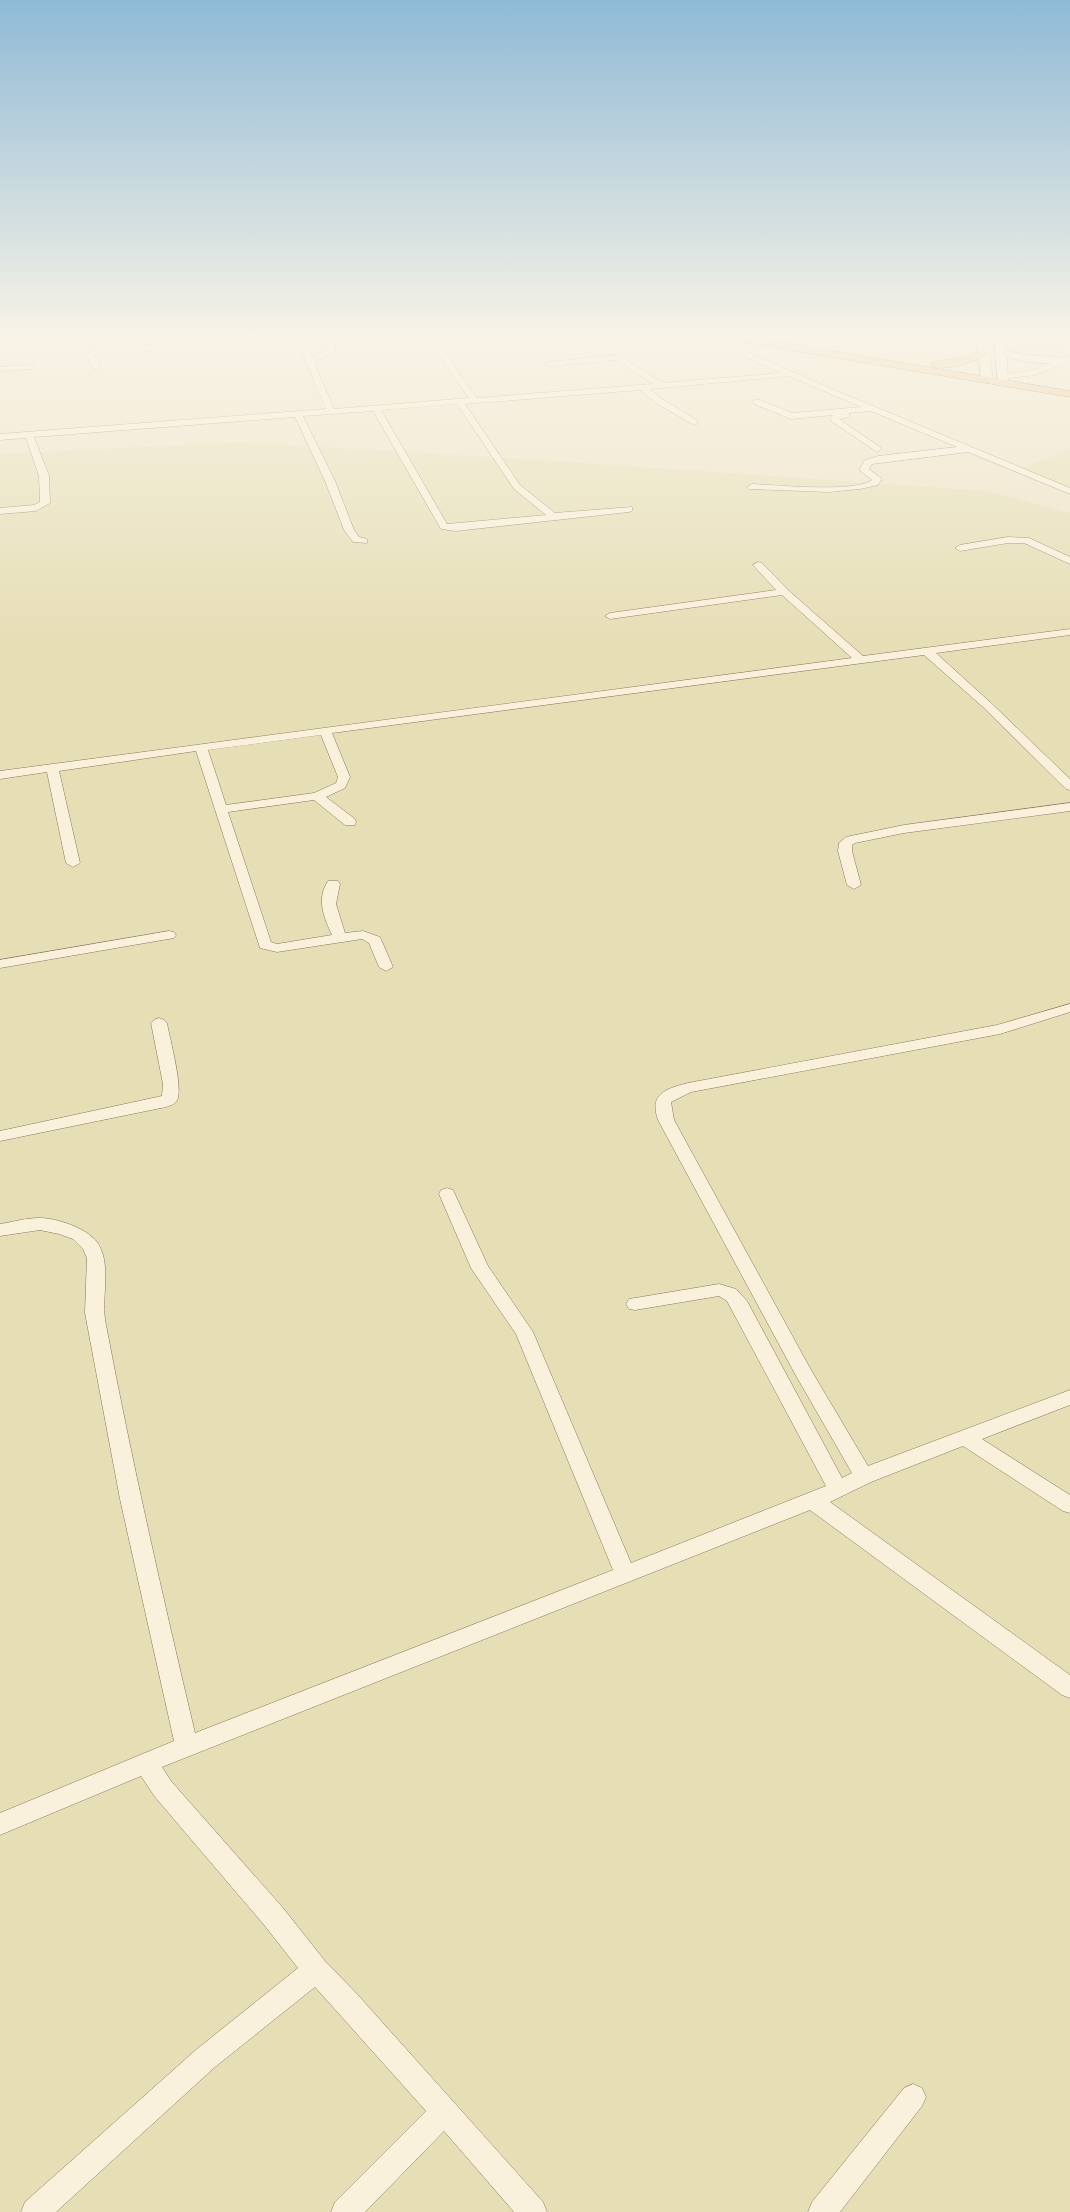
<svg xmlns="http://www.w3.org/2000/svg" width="1070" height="2212" font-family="'Noto Serif',serif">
	<rect width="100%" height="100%" fill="#f0e4c8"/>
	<!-- farmland -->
	<path fill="#e6deb5" d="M1007,336H1070V351L1043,358L1012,354V342Z
		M239,442L554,461L987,491L1070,513V2212H0V454Z
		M1070,449V489L1020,469Z"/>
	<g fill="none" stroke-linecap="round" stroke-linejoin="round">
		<!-- minor casing -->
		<g stroke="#8d765c" stroke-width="1">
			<path id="minor" d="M151,336H159L162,347L143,352L94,354L100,366L99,368H93L85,353L100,349L149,346L155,344Z
				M295,336H303L312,357L328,350V336H336L335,353L314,362L334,409L469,398L425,336H433L477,398L653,384L616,360L548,366L544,364L548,362L618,355L663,383L781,373L699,336H710L832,389L1070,488V494L968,452L872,464L869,469L882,479L878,485L860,489L829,492L749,489L747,487L752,484C776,485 855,493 872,480L859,470L865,460L878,456L957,447L871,411L849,413V417L839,419L880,447L881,449L877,452L831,421L830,419L833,415L791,419L754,404V400H760L792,413L861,407L789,376L650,389L662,399L697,420V424L694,425L656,403L640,390L465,404L520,485L555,513L632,507V511L629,512L456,531L441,529L373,411L303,416L335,481L354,530L359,537L367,539V543L353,542L344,530L325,481L295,417L34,437L49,476L50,503L36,511L0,514V508L34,505L40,502L39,476L26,438L0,440V434L326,409ZM457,404L514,489L546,515L447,524L381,410Z
				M1064,357H1070V360L1036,375L1002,379L998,377L1002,375L1031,371Z
				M29,365H32V369L0,371V367Z
				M1008,537L1029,538L1070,557V564L1024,543H1008L960,551L955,548L960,545Z
				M758,562L762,563L788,590L863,656L1070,629V635L936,653L991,703L1070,779V790L1066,789L983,707L924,655L332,733L350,777L345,788L326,797L355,819L356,822L355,825H345L314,800L228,812L271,942L277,944L332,935C324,918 316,899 328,881H338L340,884L336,904L345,933L363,931L380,937L393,967L386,971L379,967L369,943L362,939L277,952L260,948L196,751L59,771L80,863L73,867L66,863L47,772L0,779V771L852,658L782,595L610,619L605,616L610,613L776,590L753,565ZM321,735L338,777L336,783L314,793L226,805L208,750Z
				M1070,803V811L904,833L855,843L852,845V851L861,885L854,889L847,885L838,851L839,843L846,837L904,825Z
				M169,931L174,932L176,935L174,938L0,968V960Z
				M1070,1004V1012L1000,1034L691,1092L671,1102L674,1120L811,1370L868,1466L1070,1390V1405L982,1439L1070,1495V1513L1063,1511L963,1446L871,1482L830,1502L1070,1675V1698L1062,1695L810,1510L162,1767L171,1781L283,1908L325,1961L357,1994L543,2202L547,2212H514L444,2131L365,2212H331L335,2202L426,2111L315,1987L215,2067L56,2212H21L25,2202L197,2049L298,1968L265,1926L155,1797L141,1776L0,1835V1813L174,1741L120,1499L85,1313L87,1258L83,1249L73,1239L59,1234L40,1230L0,1236V1224C13,1222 26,1218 39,1218C57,1218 86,1228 97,1242C113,1265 100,1299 106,1325C132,1462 163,1598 195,1733L613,1570L516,1334L471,1268L439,1194L441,1190L447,1188L453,1190L488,1266L533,1332L631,1563L826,1486L727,1301L719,1296L635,1310L629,1309L626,1304L629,1299L719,1284L736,1289L747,1301L842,1478L852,1473L795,1374L658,1120C649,1094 665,1089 688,1083L997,1025Z
				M159,1018L164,1020L167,1023C169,1036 185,1093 176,1102C172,1106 162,1108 156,1109L0,1141V1131L162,1096L163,1084L151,1023L154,1020Z
				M913,2084L922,2088L926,2097L922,2106L840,2212H808L812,2202L904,2088Z"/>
		</g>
		<!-- secondary casing -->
		<g stroke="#6f573f" stroke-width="1">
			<path id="secondary" d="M977,336H987L993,380L991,382L987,383L981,380Z
				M994,336H1004L1007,350L1023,355L1056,357L1061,360C1055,368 1017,360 1007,357L1008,383L1002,386L998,385Z"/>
		</g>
		<!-- trunk casing -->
		<g stroke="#5b4430" stroke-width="1">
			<path id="trunk" d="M718,336H743L1070,391V397L723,339Z
				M983,350L988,353L987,355C976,361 939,374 931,364L936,361L965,358Z"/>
		</g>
		<!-- minor -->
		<use href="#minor" fill="#faf1dc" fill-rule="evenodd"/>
		<!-- secondary -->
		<use href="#secondary" fill="#faf1dc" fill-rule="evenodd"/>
		<!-- trunk -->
		<use href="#trunk" fill="#eabe7c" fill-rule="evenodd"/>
	</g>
	<!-- sky -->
	<linearGradient id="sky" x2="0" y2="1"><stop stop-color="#8fbad6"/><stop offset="0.52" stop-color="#f8f3e6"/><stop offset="1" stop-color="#f8f3e6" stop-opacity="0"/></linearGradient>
	<rect width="1070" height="646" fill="url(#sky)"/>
</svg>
